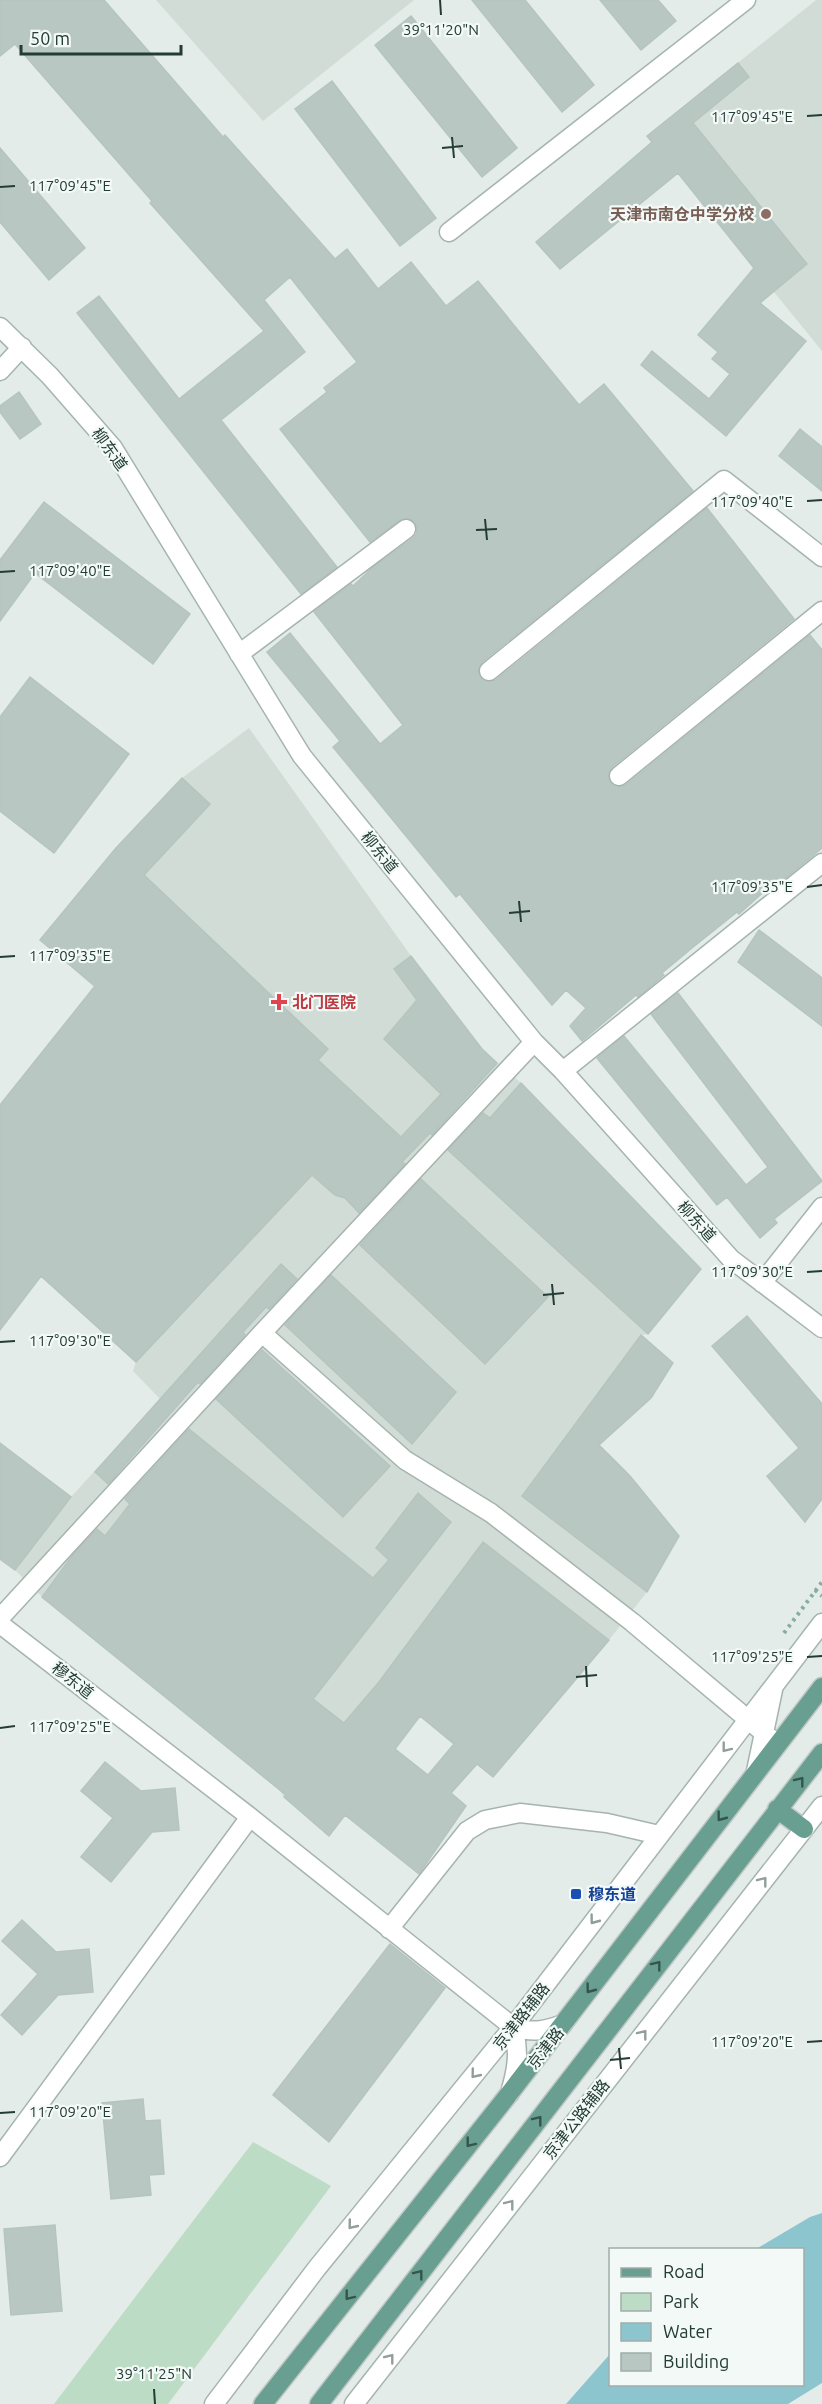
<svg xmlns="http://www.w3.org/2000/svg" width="822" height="2404" font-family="Ubuntu,'Noto Sans SC',sans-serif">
	<rect width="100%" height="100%" fill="#e3ece8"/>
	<!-- built -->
	<path fill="#d1dcd7" d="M156,0H414L263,121Z
		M816,0H822V351L647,136Z
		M249,728L411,956L482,1049L521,1083L701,1269L648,1334L642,1335L673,1363L651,1398L599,1445L630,1476L679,1536L647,1592L609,1640L493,1777L420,1715L329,1836L284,1797L278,1788L42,1597L15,1570L71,1497L160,1399L133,1371L136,1362L0,1240V1105L94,987L40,940L116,848L182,778Z"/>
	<!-- green -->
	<path fill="#bddcc5" d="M253,2142L331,2186L168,2404H54Z"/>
	<!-- water -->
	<path fill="#8dc5ce" d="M822,2213V2383L788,2404H566L610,2354V2384H802V2250L756,2249L810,2217Z"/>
	<!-- building -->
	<path fill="#b8c7c1" stroke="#b5c5be" stroke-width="1.5" fill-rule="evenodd" d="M0,0H104L223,137L225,135L335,259L347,249L378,289L411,262L446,306L478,281L579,405L604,384L693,491L482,662L478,672L484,681L496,680L707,508L794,619L612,767L608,777L611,783L620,787L626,785L810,635L822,650V848L771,890L769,887L739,914L737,912L692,948L662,973L664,975L638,997L636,995L582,1041L570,1026L586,1008L566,990L552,1005L460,894L456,897L333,747L340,741L267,652L290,633L380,744L403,725L314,612L351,584L353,586L372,568L413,538L417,533L415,523L410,519L400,520L370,542L280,429L327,392L324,388L357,362L290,277L264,300L305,352L221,420L337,567L301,594L77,313L99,296L179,399L264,331L150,203L152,201L15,44L0,56Z
		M472,0H525L594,85L562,112Z
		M600,0H658L676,21L641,50Z
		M411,16L517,148L482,177L375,45Z
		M738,63L749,77L693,123L807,264L760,303L806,341L726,436L641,365L652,351L709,399L730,374L712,359L718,352L698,335L754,268L678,173L560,269L536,242L652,142L647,136Z
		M332,81L436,218L400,246L295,109Z
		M0,148L85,248L49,280L0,222Z
		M19,392L41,424L20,439L0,412V406Z
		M800,429L822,447V491L779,456Z
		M44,502L190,614L153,664L35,573L0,621V560Z
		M30,677L129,754L54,853L0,811V717Z
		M182,778L210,804L144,875L328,1049L318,1060L401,1137L441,1094L384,1039L417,1000L394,969L411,956L482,1049L497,1063L432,1135L430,1133L402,1162L405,1164L359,1213L345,1198L335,1195L312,1175L136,1362L41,1276L0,1330V1105L95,986L40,940L116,848Z
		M759,930L822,978V1026L738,962Z
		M678,993L822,1181L774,1219L777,1223L760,1238L727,1197L717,1205L597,1058L624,1036L746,1185L768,1167L651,1014Z
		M521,1083L701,1269L648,1334L448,1150L483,1113L490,1118Z
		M421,1179L548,1297L485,1364L360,1245Z
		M281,1264L297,1279L269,1309L266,1307L243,1332L245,1335L200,1384L198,1382L108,1484L95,1472Z
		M331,1275L456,1392L412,1444L285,1325Z
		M747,1316L822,1404V1499L805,1522L767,1476L799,1448L712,1346Z
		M641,1335L673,1363L651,1398L599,1445L630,1476L679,1536L647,1592L522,1496Z
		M262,1350L390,1466L343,1517L216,1399Z
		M189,1429L373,1578L389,1560L376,1548L418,1493L451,1522L313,1699L344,1723L379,1682L483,1542L609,1640L493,1777L477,1764L451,1793L466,1806L419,1874L345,1815L329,1836L284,1797L286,1795L42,1597L72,1556L97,1529L105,1536L130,1504L125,1499ZM420,1716L454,1744L428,1775L395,1749Z
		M0,1443L71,1497L15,1570L0,1559Z
		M105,1762L141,1791L175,1788L179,1830L152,1832L111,1882L81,1857L113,1818L81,1791Z
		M22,1920L56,1952L89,1949L93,1992L58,1995L22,2035L1,2015L38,1974L2,1941Z
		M390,1944L445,1988L329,2142L273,2095Z
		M143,2099L145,2121L160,2120L164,2174L149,2175L151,2195L111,2199L102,2103Z
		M55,2225L62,2311L11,2315L4,2229Z"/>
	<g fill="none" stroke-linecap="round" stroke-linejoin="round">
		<!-- minor casing -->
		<g stroke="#a6b4af" stroke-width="21">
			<path id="minor" d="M449,232L746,0
				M0,327L50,376L113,448L302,756L534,1042L563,1071L731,1259L822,1328
				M0,371L22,347
				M239,654L406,529
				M489,671L724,480L822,557
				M619,776L822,611
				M563,1071L822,863
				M762,1283L822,1207
				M262,1333L405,1460L491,1513L632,1622L777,1744
				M0,1618L262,1333L534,1042
				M0,1624L250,1817L513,2027C532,2033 544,2031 563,2024
				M756,1771L773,1690
				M389,1929L467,1831L485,1820L520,1813L607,1823L659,1835
				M510,2093C517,2069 520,2052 513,2027
				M0,2157L250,1817
				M214,2404L317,2268L513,2027L822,1623
				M354,2404L822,1806"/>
		</g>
		<!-- major casing -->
		<g stroke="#c1c8c6" stroke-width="21">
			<path id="major" d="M777,1809L804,1829
				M263,2404L509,2094L822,1687
				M319,2404L822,1753"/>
		</g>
		<!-- path -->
		<path stroke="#85aea0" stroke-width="4" stroke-dasharray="3 4.5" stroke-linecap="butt" d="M815,1590L822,1596
			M784,1633L822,1582"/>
		<!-- minor -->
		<use href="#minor" stroke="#fff" stroke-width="18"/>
		<!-- major -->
		<use href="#major" stroke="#699f91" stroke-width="18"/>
	</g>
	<!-- one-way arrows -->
	<defs><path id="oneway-chevron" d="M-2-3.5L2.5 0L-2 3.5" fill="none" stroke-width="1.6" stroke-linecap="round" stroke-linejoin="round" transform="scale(1.5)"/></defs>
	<g stroke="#919e9a">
		<use href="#oneway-chevron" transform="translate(726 1748) rotate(128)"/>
		<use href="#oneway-chevron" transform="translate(763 1881) rotate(-52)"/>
		<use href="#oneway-chevron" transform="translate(594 1920) rotate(127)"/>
		<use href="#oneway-chevron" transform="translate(643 2034) rotate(-52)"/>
		<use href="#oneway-chevron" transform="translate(475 2074) rotate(129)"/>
		<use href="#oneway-chevron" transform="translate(510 2204) rotate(-52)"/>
		<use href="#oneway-chevron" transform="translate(352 2225) rotate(129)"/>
		<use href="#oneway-chevron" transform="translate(390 2358) rotate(-52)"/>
	</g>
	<g stroke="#34554c">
		<use href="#oneway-chevron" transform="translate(800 1781) rotate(-52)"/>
		<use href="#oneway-chevron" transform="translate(721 1817) rotate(127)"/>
		<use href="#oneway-chevron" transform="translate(657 1965) rotate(-52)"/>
		<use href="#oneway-chevron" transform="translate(590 1989) rotate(127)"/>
		<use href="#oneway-chevron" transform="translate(538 2120) rotate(-52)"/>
		<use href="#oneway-chevron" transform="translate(470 2143) rotate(128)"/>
		<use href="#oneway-chevron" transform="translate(419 2274) rotate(-52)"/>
		<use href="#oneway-chevron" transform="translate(349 2296) rotate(128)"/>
	</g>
	<!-- ticks -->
	<path fill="none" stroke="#233c35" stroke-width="2" d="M440,0L441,15M807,116L822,115M452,137L454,158M442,148L463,146M0,187L15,186M807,501L822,500M485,519L487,540M476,530L497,529M0,572L15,571M807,887L822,885M519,901L521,922M509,913L530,911M0,957L15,956M807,1272L822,1271M552,1284L554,1305M543,1295L564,1293M0,1342L15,1341M807,1657L822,1656M586,1666L587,1687M576,1677L597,1675M0,1728L15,1726M807,2042L822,2041M619,2048L621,2069M610,2060L630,2058M0,2113L15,2112M154,2389L155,2404"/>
	<!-- markers -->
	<circle fill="#8d6e63" stroke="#f3f9f6" stroke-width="2" cx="766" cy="214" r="6"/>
	<path fill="#e0444e" stroke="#f3f9f6" stroke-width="2" d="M276 993h6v6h6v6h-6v6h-6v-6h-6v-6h6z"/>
	<rect fill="#1a4fb4" stroke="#f3f9f6" stroke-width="2" x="570" y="1888" width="12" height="12" rx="3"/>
	<g text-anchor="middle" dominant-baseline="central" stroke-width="4.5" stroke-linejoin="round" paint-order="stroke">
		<!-- education labels -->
		<g font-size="16" font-weight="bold" fill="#785e54" stroke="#f3f9f6" text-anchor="end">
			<text x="754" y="214">天津市南仓中学分校</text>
		</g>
		<!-- street labels -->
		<g font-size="16" fill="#233c35" stroke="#f3f9f6">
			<text transform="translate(110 449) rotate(54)">柳东道</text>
			<text transform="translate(380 852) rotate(51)">柳东道</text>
			<text transform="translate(697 1221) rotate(48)">柳东道</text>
			<text transform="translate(73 1680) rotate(38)">穆东道</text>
			<text transform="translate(521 2016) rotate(-52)">京津路辅路</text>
			<text transform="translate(545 2048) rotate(-52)">京津路</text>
			<text transform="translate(576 2119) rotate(-52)">京津公路辅路</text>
		</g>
		<!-- health labels -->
		<g font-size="16" font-weight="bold" fill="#be3a42" stroke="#f3f9f6" text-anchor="start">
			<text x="292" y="1002">北门医院</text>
		</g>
		<!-- transit labels -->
		<g font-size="16" font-weight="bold" fill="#164399" stroke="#f3f9f6" text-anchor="start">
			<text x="588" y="1894">穆东道</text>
		</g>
	</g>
	<g font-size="15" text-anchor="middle" fill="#233c35" stroke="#f3f9f6" stroke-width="4.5" stroke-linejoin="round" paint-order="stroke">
		<text x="441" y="35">39°11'20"N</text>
		<text x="752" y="122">117°09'45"E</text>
		<text x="70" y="191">117°09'45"E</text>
		<text x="752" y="507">117°09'40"E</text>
		<text x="70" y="576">117°09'40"E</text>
		<text x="752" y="892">117°09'35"E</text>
		<text x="70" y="961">117°09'35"E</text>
		<text x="752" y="1277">117°09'30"E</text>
		<text x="70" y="1346">117°09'30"E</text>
		<text x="752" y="1662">117°09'25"E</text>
		<text x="70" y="1732">117°09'25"E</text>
		<text x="752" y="2047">117°09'20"E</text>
		<text x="70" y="2117">117°09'20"E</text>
		<text x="154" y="2379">39°11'25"N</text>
	</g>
	<!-- legend -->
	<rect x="609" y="2248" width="195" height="138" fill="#f3f9f6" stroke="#a0ada9" stroke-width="1.5"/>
	<rect x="621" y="2268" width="30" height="9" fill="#699f91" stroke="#a0ada9" stroke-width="1.5"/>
	<text x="663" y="2278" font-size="18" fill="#233c35">Road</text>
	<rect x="621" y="2293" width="30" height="18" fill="#bddcc5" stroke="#a0ada9" stroke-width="1.5"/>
	<text x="663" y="2308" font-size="18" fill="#233c35">Park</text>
	<rect x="621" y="2323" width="30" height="18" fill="#8dc5ce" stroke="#a0ada9" stroke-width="1.5"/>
	<text x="663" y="2338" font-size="18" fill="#233c35">Water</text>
	<rect x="621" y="2353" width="30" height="18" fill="#b8c7c1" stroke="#a0ada9" stroke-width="1.5"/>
	<text x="663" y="2368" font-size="18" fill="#233c35">Building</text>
	<!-- scale -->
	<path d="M21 45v9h160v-9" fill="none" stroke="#233c35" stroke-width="3"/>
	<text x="30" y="45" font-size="18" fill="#233c35" stroke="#f3f9f6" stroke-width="4.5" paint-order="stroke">50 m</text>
</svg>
